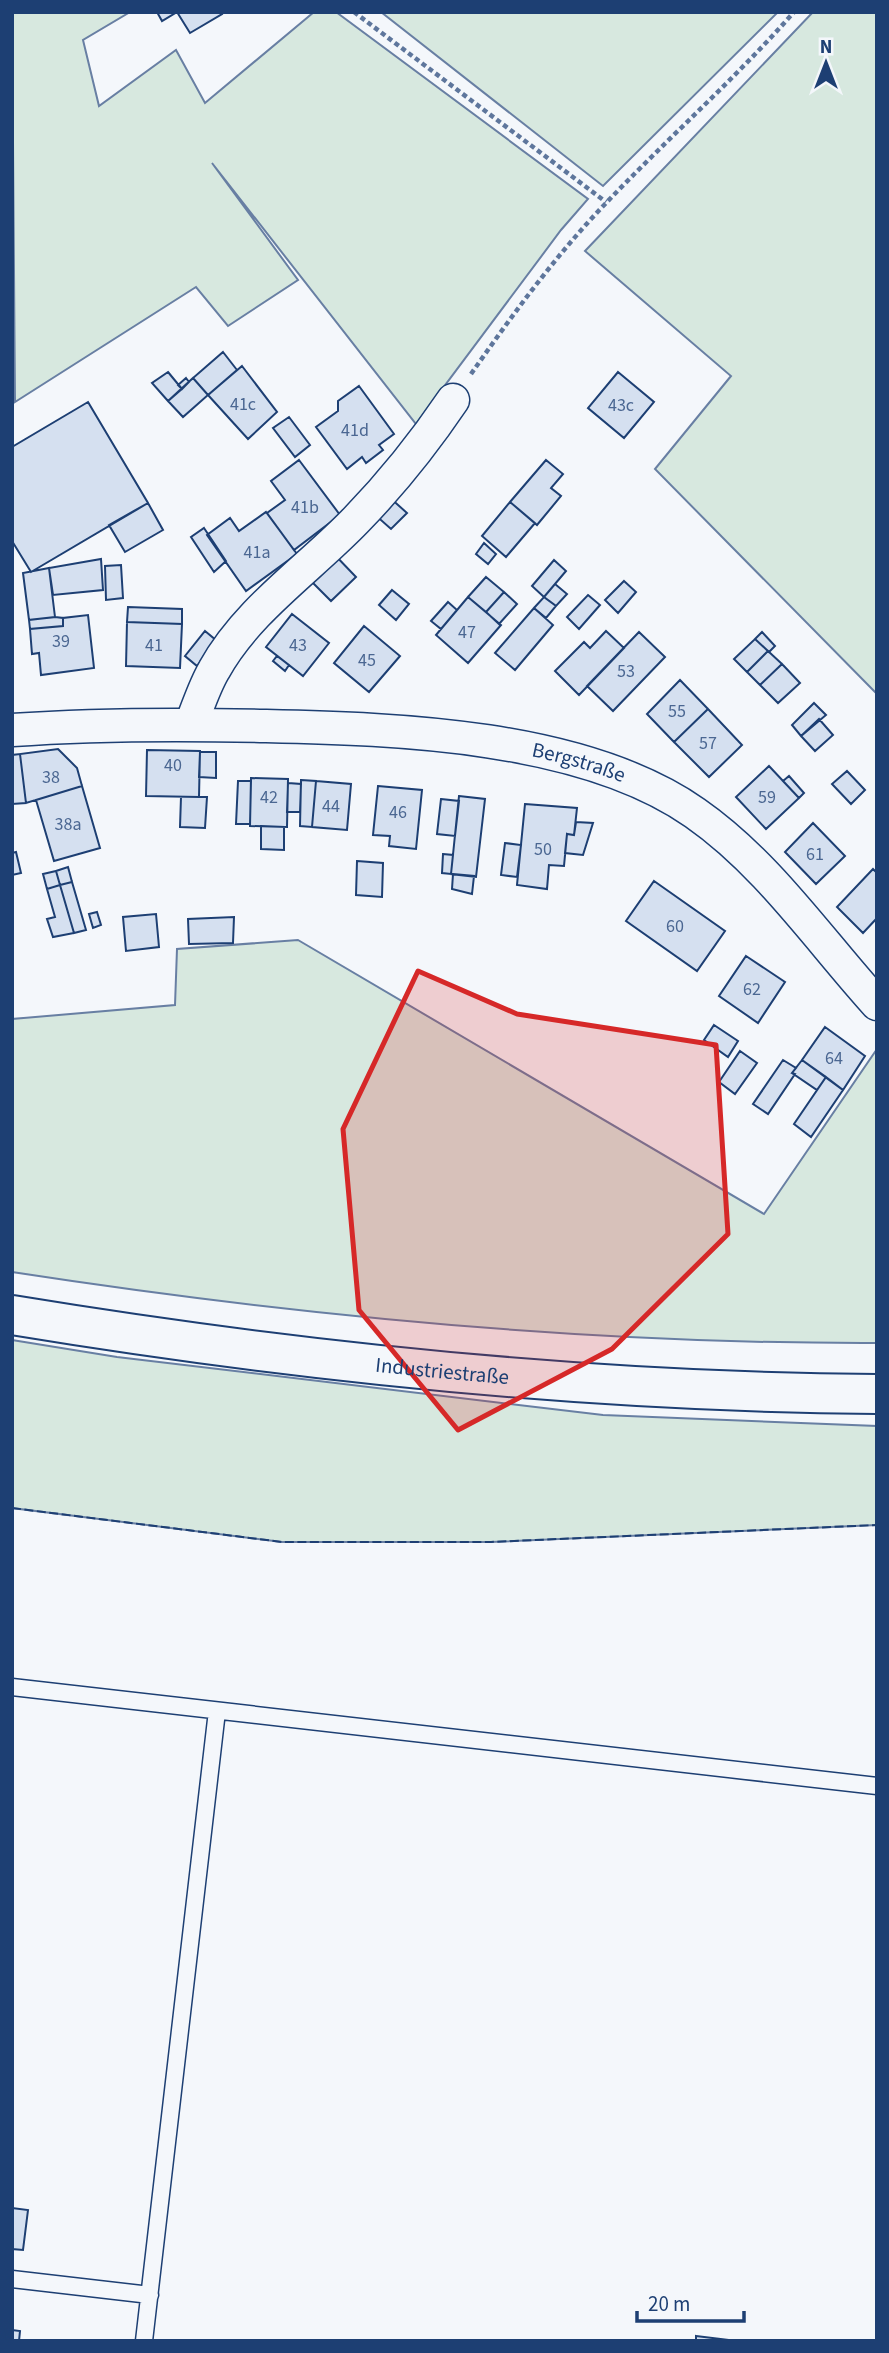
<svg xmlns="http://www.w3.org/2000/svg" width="889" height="2353" font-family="'Source Sans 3',sans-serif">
	<rect width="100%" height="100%" fill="#f4f7fb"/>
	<!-- green -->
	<path fill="#d7e8df" stroke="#687fa3" stroke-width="2" d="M12,12H130L83,40L99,106L176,50L205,103L314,12H336L588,199L561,230L416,424L212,163L298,280L228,326L196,287L15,402Z
		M381,12H778L603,186Z
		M813,12H877V694L655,469L731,376L585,251Z
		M298,940L764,1214L877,1049V1343C587,1344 298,1316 12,1272V1019L175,1005L177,949Z
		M12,1340L117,1357L603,1415L877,1426V1525L491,1542H282L12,1508Z"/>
	<!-- building -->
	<path fill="#d5e0f0" stroke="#1d3f73" stroke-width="2" d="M157,12H177L162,21Z
		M177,12H221L222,14L190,33Z
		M223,352L237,370L208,395L193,378Z
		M242,366L277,412L248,439L208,395Z
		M168,372L182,389L168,401L152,383Z
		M618,372L654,402L624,438L588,408Z
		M186,378L189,382L182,389L178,385Z
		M193,378L208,395L183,417L168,401Z
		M359,386L394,434L379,445L383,450L366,463L362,457L347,469L316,427L338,411V401Z
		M88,402L148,503L31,572L12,541V447Z
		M289,417L310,445L295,457L273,428Z
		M299,460L340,515L294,550L267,513L285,500L271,481Z
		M546,460L563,474L551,488L561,496L537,525L510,502Z
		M388,496L407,513L391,529L373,513Z
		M510,502L535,523L506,557L482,536Z
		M148,503L163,530L125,552L109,525Z
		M266,512L297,554L246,591L207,535L230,518L239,531Z
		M204,528L226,561L214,572L191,537Z
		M484,543L496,554L488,564L476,554Z
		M332,552L356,577L331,601L307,577Z
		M101,559L103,590L53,595L49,568Z
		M554,560L566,571L544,597L532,586Z
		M121,565L123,598L106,600L105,566Z
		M49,568L55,617L29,620L23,573Z
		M486,577L504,592L486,612L468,597Z
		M624,581L636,592L618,613L605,600Z
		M555,584L567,594L556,606L544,597Z
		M392,590L409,604L396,620L379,605Z
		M504,592L517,604L499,624L486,612Z
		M588,595L600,605L579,629L567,617Z
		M468,597L501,625L468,663L436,635Z
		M544,597L556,606L546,618L534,608Z
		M448,602L457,610L441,629L431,621Z
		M128,607L182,609V624L127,622Z
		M534,608L553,625L515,670L495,653Z
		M292,614L329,643L303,676L266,647Z
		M88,615L94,668L41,675L39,653L32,654L30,629L63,626V618Z
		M55,617L63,618V626L30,629L29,620Z
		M127,622L182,624L180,668L126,666Z
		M364,626L400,656L369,692L334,663Z
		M205,631L217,641L197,666L185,656Z
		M606,631L624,648L579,695L555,671L584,642L590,648Z
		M639,632L665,657L613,711L587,686Z
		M762,632L775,646L769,652L755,639Z
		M755,639L768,651L747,672L734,659Z
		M768,651L782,664L760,685L747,672Z
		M277,656L289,665L285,671L273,661Z
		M782,664L800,683L778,703L760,685Z
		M680,680L708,709L674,742L647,714Z
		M814,703L826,715L801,736L792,725Z
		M708,709L742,745L709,777L674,742Z
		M819,719L833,735L815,751L801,736Z
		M58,749L77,768L82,786L26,803L20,754Z
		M147,750L200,751L199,797L146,796Z
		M200,752H216V778L199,777Z
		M20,754L26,803L12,804V755Z
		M769,766L799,798L766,829L736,797Z
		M847,771L865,790L851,804L832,784Z
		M789,776L804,793L799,798L783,781Z
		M251,778L288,779L287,827L250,826Z
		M301,780L316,781L312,827L300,826Z
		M238,781H251L250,824H236Z
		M316,781L351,784L347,830L312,827Z
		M288,783L301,784L300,812H287Z
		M82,786L100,848L54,861L36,800Z
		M378,786L422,790L416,849L389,846L390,836L373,835Z
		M459,796L485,799L476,877L451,874Z
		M181,797H207L205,828L180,827Z
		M441,799L459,801L455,836L437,834Z
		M525,804L577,808L574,835L567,834L564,866L549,865L547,889L517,885Z
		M576,822L593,823L583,855L565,853L567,834L574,835Z
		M813,823L845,856L816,884L785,852Z
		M261,826L284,827V850L261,849Z
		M505,843L521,845L517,877L501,875Z
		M16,852L21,873L12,875V853Z
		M443,854L453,855L451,874L442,873Z
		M357,861L383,863L382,897L356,895Z
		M68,867L72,882L60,885L56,871Z
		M873,869L877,873V918L863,933L837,907Z
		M56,871L60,885L47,889L43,874Z
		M453,874L474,876L472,894L452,889Z
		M654,881L725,931L697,971L626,921Z
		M72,882L86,930L74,933L60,885Z
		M60,885L74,933L53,937L47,919L55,917L47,889Z
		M97,912L101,925L93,928L89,914Z
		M156,914L159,947L126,951L123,917Z
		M234,917L233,943L189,944L188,919Z
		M746,956L785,982L758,1023L719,996Z
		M714,1025L738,1041L728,1057L704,1040Z
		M825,1027L865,1056L843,1090L802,1060Z
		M740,1051L757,1063L735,1094L719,1082Z
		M783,1060L796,1068L792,1073L795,1074L768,1114L753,1104Z
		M802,1060L826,1077L817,1090L792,1073Z
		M826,1077L843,1090L811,1137L794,1124Z
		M12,2208L28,2210L23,2250L12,2249Z
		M12,2330L20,2331L19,2341H12Z
		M696,2336L737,2341H696Z"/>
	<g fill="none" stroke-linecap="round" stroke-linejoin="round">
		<!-- service casing -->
		<g stroke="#1d3f73" stroke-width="19">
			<path id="service" d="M12,1687L877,1786
				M12,2279L150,2295
				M144,2341L217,1711"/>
		</g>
		<!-- minor casing -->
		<g stroke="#1d3f73" stroke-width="35">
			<g id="minor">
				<path d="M191,724C198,707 204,687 214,670C247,610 309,569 356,520C390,485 426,440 453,400"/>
				<path id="s1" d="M12,730C97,724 181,724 266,726C398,729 584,735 695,813C767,863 819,940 877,1004"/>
			</g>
		</g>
		<!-- secondary casing -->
		<g stroke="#1d3f73" stroke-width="42">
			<g id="secondary">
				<path id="s2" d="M12,1315C298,1362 587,1392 877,1394"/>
			</g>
		</g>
		<!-- path -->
		<path stroke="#5e769c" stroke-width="4.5" stroke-dasharray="5 3.5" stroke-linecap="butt" d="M354,12L606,202
			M471,374C513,314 556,255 607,202C668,138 735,79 794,12"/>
		<!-- service -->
		<use href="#service" stroke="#f4f7fb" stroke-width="16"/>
		<!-- minor -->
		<use href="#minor" stroke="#f4f7fb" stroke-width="32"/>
		<!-- secondary -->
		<use href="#secondary" stroke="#f4f7fb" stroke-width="38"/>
		<!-- fence -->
		<path stroke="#1d3f73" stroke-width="2" stroke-dasharray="9 3.5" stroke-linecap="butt" d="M12,1508L282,1542H491L877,1525"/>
	</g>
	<!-- marked area -->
	<path fill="#d62828" fill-opacity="0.2" stroke="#d62828" stroke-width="5" stroke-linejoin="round" d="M418,971L517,1014L716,1045L728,1234L612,1349L458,1430L359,1310L343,1129Z"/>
	<g text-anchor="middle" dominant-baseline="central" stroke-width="5" stroke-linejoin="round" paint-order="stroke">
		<!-- number labels -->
		<g font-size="18" fill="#4b6792">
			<text x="243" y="404">41c</text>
			<text x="621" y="405">43c</text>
			<text x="355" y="430">41d</text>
			<text x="305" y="507">41b</text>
			<text x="257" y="552">41a</text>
			<text x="467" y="632">47</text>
			<text x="61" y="641">39</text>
			<text x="154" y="645">41</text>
			<text x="298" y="645">43</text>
			<text x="367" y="660">45</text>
			<text x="626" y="671">53</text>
			<text x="677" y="711">55</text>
			<text x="708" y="743">57</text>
			<text x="173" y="765">40</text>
			<text x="51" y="777">38</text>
			<text x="269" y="797">42</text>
			<text x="767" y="797">59</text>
			<text x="331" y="806">44</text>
			<text x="398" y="812">46</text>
			<text x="68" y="824">38a</text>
			<text x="543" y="849">50</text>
			<text x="815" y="854">61</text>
			<text x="675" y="926">60</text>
			<text x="752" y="989">62</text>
			<text x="834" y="1058">64</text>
		</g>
		<!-- street labels -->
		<g font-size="21" fill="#1d3f73" stroke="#f4f7fb">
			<text stroke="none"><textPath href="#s1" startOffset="570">Bergstraße</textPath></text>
			<text stroke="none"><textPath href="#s2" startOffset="434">Industriestraße</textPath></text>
		</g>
	</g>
	<!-- border -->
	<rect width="889" height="2353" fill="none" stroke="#1d3f73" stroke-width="28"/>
	<!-- north arrow -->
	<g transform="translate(826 63)" stroke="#f4f7fb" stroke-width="5" paint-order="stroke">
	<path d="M0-5L12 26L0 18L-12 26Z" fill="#1d3f73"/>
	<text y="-10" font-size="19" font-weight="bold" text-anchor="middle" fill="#1d3f73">N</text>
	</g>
	<!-- scale -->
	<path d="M637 2311v10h107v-10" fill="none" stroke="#1d3f73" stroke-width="3.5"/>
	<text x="648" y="2311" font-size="21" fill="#1d3f73" stroke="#f4f7fb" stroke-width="5" paint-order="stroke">20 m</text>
</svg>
